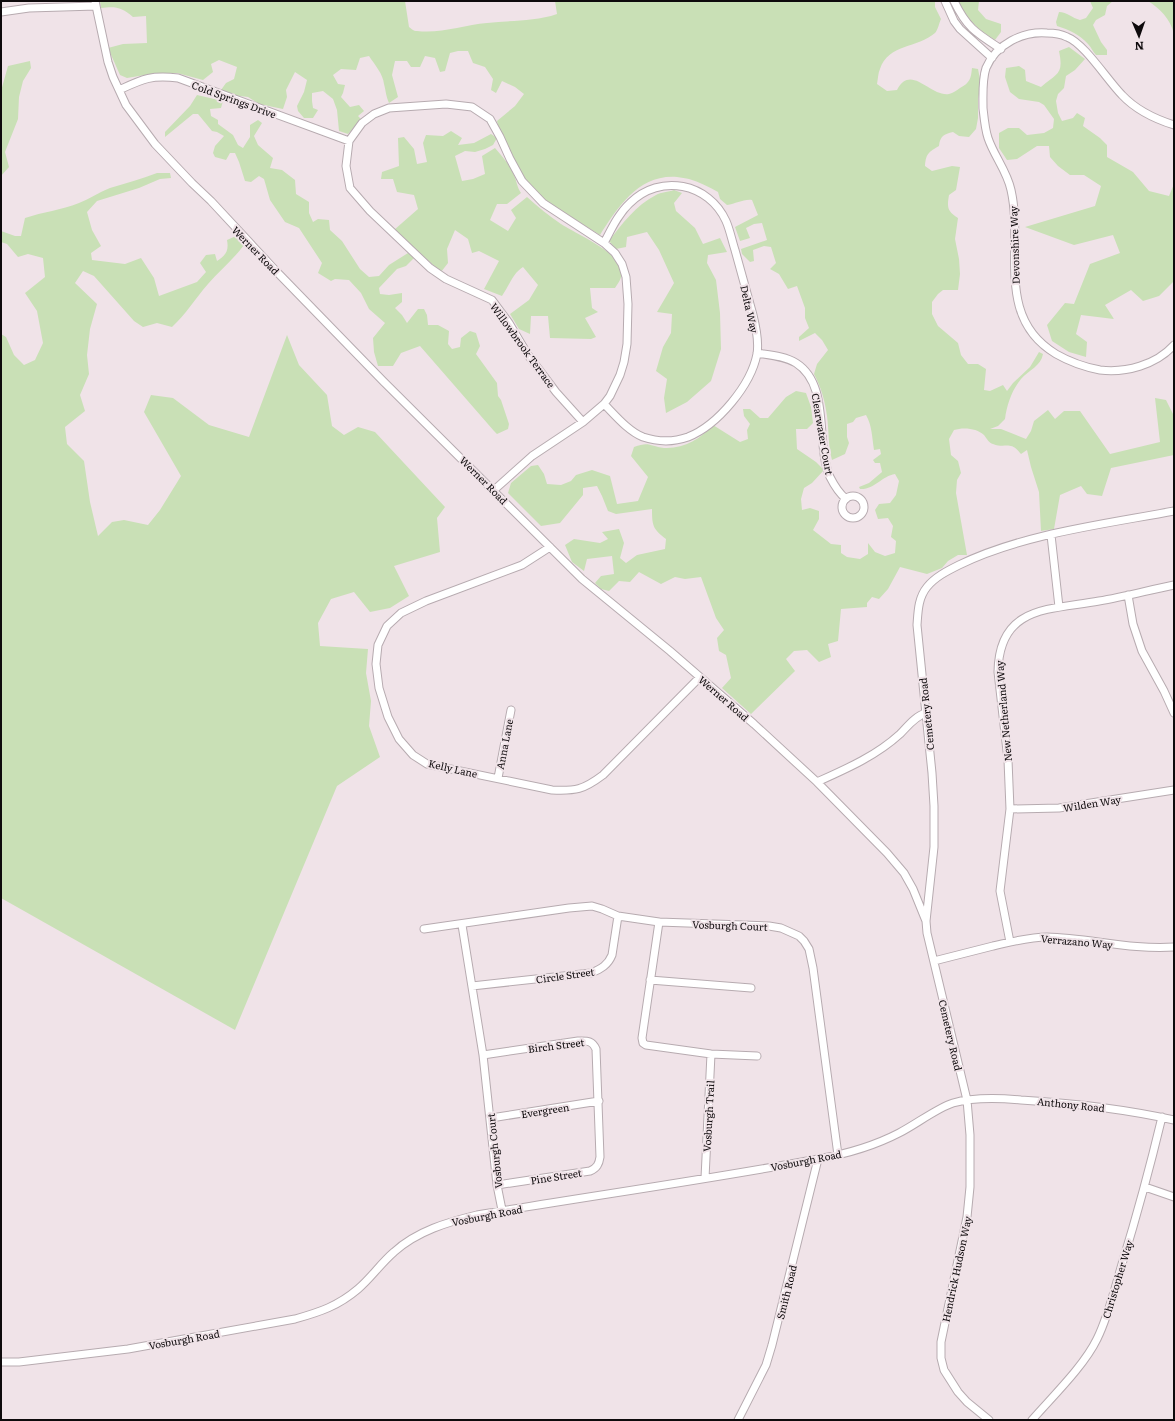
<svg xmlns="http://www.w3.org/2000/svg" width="1175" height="1421" font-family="Literata,serif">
	<rect width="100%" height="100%" fill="#f0e3e8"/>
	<!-- green -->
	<path fill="#c9e0b6" d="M100,1H405L409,27C412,29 413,31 417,31C440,34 464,25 487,23C510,20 534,22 557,14L555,1H935V7L941,19C939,23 938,30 935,33C918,48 888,44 880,69C878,73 878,79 877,84L887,91L897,90C911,63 930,97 949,94C953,93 957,90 960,88C970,83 971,78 972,68L978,69L981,84L978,99V118L976,129L969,137L959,136L953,132C944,134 940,136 939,146C929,152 926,153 925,166L932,171L952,166L960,167L956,190L949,195C947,207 947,211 958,218L955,239L959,259L960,274L958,290H943L938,294L932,302V314L938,326L958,343L961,355L968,364H978L986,369L984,390L990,391L1003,385L1007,391L1013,383L1030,367L1039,352L1043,354C1041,366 1029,370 1021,379C1012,390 1007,404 1005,419L998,426L990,429H1001L1026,439L1031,431L1034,421L1048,410L1055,419L1064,411H1080L1110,454L1160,442L1155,398L1166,400L1174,416V455L1111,468L1102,496L1087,494L1081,486L1060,495L1054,529L1041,531L1039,492L1031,467L1027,450L1021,454C1010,440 1006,449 993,444C989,443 987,439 984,435C977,428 963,427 954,430L949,439L951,455L958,461L961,473L957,480L956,493L967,555H958L948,561L942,568L927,574L900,567L888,589L879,599L872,597L867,603V607L841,609L838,641L828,644L831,657L819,662L807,650L794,651L786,659L795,671L751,714L722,688L731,678L726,655L719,651L717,638L724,630L716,618L701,577L685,579L675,577L661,584L639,572L630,582L619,581L609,591L601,589L595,583L601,576L614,574L612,556L587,559L584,571L572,562L565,545L574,539L600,543L608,539L602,532L619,529L624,543L620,558L626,563L637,555L665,549L666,539C653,529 652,526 652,509L616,514L608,511L602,496L597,486L583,488V495L560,523L541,526L508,493L511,483L531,466L538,465L544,474L547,484L561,485L571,481L576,475L592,470L610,476L617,504L638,501L648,477L631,456L634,447C649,441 650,446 664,448C684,449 700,439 713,425L740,442L748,439L747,430L750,424L744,416L743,409H750L760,418H768L786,397L796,391L806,393L811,407L813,423L807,429H796L797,449L816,462L824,470L812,483L804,488L801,499L802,510L810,508L819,511V519L813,530L831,544L841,545V553L847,557L860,559L868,554V543L875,552L885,556L895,553L896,541L891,537L893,526L888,518L878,519L875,510L879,504L890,503L896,495L899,481L895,474C882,476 874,490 860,489L859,487L869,483L882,472L880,463H875L873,460L881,454L880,449L874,450C872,438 872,425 866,415L856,418L853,422L847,424V437L849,443L845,454L832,460C828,446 829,431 827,416C825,401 821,387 814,374L817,364L828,350L822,340L815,333L799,341V337L809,328L805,318V308L797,286L788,289L779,274L770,269L776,263L771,247L764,246L753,250L754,261L750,262L742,254L741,249L767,240L762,223L754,224L746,228L750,238L740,241L735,227L758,215L752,200C743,199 736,204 727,205L720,199L718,192C709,187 699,182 689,179C686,178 681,178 677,177C639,174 618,207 600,235L546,202L523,177L514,161L499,129L497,121L515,106L524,94L515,87L502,81L496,93L491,90L493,79L485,67L473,63L468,51H458L450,53L445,71L440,72L435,58L425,56L420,67H411L407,61H395L392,75L398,97L389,103C386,96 386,92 384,84C383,74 375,65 369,56L360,58L356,70L341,69L333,75L338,84L345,85L343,93L341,97L350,107L359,105L364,111L358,116L361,119L348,134L339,131L337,110L333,99L323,91L312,93V101L313,108L318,110L313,118H304L298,111L297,106L304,92L307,80L295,72L286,90L287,97L283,109L259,104L248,97L232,95L221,90L226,83L234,79L237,67L219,60L211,64L213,72L203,80L177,73H157L127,78L120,75L108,48L123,44L147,43L146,16L133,17C122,7 115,6 101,8Z
		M958,1H979L978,10L986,19L1001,24V32L995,40C976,28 969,21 958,1Z
		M1090,1H1113L1107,6L1105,15L1096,20L1093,25L1101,42L1107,50V55H1096C1093,52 1091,47 1088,44C1079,34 1069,30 1057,26L1056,22L1059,12C1067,12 1072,18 1080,20L1086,18L1093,8Z
		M1148,1H1174V34C1170,18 1160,9 1148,1Z
		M1069,47L1085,59L1075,70L1066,76L1064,88L1058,94L1056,101L1058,113L1062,121L1073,118L1077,113L1085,118L1083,126L1100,138L1107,145V157L1133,172L1149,191L1169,196L1174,184V281L1159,296L1143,301L1131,290L1105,305L1114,319L1081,315L1076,334L1087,342L1086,357L1069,352L1052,341L1047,325L1065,303L1074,304L1090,264L1120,253L1113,235L1074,245L1025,227L1095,206L1101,186L1084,175H1070L1058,166L1050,157L1049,146H1037L1017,159L1007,160L999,148V133L1008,128H1019L1027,135L1044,133L1053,128L1054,119L1044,105L1039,102L1019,99L1010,92L1005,77L1006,68L1019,66L1025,70L1026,81L1041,87C1057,73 1064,75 1059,51Z
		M30,61L31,68L23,81L19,97L18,119L5,152L9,167L1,176V91L8,66Z
		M197,95L223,101L221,108L210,109L211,116L218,120V124L233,135L238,145L243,148L250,137V125L258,120L262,123L254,136L258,145L273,158L270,168L282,170L295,180L296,194L309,202V213L313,222L318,219L329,220L330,230L342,241L360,269L369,277L379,276L389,265L408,253L414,258L406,266L397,269L379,288L380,294L389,295L402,293V302L395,308L402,315L407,323L418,309H424L427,315L428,325H438L449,331L448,344L452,349L460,347L461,338L470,331L476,333L480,346L476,354L497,383L498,396L501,400L509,424L508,429L497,434L494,431L420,346L401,353L393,366H378L374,352L373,338L385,323L369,309L361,293L349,280L335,279L331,281L318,273L322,263L299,228L285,222L270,200L264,179L259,176L251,182L245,181L239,162L235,153H230L226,160L215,157L213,153L215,146L224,136L217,132L212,131L198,114H193L165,137V132L190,106Z
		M451,131L462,138L458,145L474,143L491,134L497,138L493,145L485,149L475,152L465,151L455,156L462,181L473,179L485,174L482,156L495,148C502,156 510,165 514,175C517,182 517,187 521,193L507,204H497L490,220L508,231L516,218L511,210L527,197C538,207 549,216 561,224C574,232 609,249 616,260C624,272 623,277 615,288H590L592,308L598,312L585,318L596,337L591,339L550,338L548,316H531L530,334L519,329L510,314L529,300L538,285L523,267C513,273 509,286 502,296L484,289L499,261L479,251L472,253L468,239L455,230L447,249L448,263L441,272L394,230L418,209L414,195L397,192L393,179H381L382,172L399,166L398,138L404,137L414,149L417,164L427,162L423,143L426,135L443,136Z
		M157,173H170L171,178L160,179L139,188L97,201L87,212L92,230L101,246L91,253L92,260L125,264L141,258L154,278L159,296L197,282L206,272L200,263L206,255L215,254L217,261C226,255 229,251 227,240L236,236L244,245C233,260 219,271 208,284C195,299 186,314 172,327L157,323L143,327L134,321L94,276L83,271L75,283L97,304L90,329L87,355L89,374L80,395L85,411L65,427L67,444L84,461L90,502L98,536L112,522L124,520L148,525L160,510L181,476L144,412L151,395L173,398L209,425L249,437L287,335L299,365L327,395L332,426L344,435L358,427L375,432L445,507L437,518L440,552L394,566L409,596L390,608L370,612L354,592L331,599L318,623L320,646L368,649L366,673L371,701L369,726L380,757L337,786L235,1030L1,898V334L6,337L14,355L24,365L35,360L43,343L37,311L25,293L45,277L43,258L28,254L18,257L7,244L1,242V231L15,236H21L25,218C43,212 61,210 79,203C90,199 99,192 110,188C126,183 141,179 157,173Z
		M674,190L682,193L674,203L676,211L695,228L703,244L720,238L727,252L708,255L707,263L716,280L720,313L721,349L711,381L687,402L666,413L664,398L667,379L656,371L663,347L671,333L672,314L657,312L674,283L659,250L647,232L627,237L626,247L616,249L609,241C622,224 636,205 656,195C661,192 668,192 674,190Z"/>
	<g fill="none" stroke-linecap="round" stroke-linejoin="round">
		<!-- minor casing -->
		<g stroke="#b7abb0" stroke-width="9">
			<path id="minor" d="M95,1L108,62L113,77L126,105L155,144L192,183L211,201L276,271L383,381L582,579L670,651L754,724L817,782L887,853L904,873L913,889L926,921
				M945,1L954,21L960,29L992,58
				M954,1C967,28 976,33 1001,49
				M1,12L29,8L96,6
				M119,90C143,79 150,75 178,78L349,141
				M1174,125C1155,119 1136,110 1122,95C1108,81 1084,43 1067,37C1061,34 1053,33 1047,33C1023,31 996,44 986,68C982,80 983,95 983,108C984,117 985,129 988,138C994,156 1007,171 1011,190C1024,247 994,317 1056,354C1070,362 1084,367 1100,370C1126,373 1156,365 1174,345
				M757,353C770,355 785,356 796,363C831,385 815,443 830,477C834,485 839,493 846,499
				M604,404C615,415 628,431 643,437C658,442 674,442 688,437C718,425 751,385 757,354C759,342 756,327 753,315C747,293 741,272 735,250C732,241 730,230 726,221C709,183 660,173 630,203C618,214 611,230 604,243
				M494,490L532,456L583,422L604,404L610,396L620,375L624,362L627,344L628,304L626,277L622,264L615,253L604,243L543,203L522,181L510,159L500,137L490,119L472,107L446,104L389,108L374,114L362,123L349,141L346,166L350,188L370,211L430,268L446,279L492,300L509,323L528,355L556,392L583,422
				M842 507a11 11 0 1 1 22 0a11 11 0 1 1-22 0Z
				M1051,535L1059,607
				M550,547L522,565L426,601L401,613L387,626L378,645L376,664L379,688L388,717L399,739L413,755L427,764L552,790C576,791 583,790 603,775L700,677
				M1128,595L1133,624L1142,651L1164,691L1174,713
				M498,778L511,710
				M817,782C846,769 876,756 900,734C907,727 915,716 926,713
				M1010,809L1059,808L1174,790
				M659,922L642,1038L643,1043L646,1045L711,1054L757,1056
				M462,925L483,1055L497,1185L502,1210
				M424,929L569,908L592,906L602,909L618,916L659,922L769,926L781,928L799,936L804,941L809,949L813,968L838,1155
				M1010,942L1000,891L1010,809L1008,760L998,672C999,605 1050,610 1099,601C1124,597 1149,590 1174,585
				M934,961C954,956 973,951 993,946C1011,942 1029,937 1047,937C1089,938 1131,950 1174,947
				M650,980L751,988
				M472,986L591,973C601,969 608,965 612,955L618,916
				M483,1055L578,1041C587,1041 592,1040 596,1049L600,1157C599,1164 597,1168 590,1171L497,1185
				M491,1118L599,1101
				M705,1178L711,1054
				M1145,1187L1174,1197
				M1,1362H19L128,1349L295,1319C320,1312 338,1306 358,1289C371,1278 381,1263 394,1252C417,1231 448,1222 477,1215C590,1196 705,1180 818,1159C846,1154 874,1146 899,1133C915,1125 937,1108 953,1103C974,1097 999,1098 1021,1100C1072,1103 1124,1109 1174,1120
				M738,1420L766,1365L772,1345L818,1159
				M989,1420L967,1402L958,1392L944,1370L941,1358V1342L967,1217L970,1187V1135L967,1100L927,933L926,921L934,847V806L932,773L917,625C918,612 918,598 927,587C935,577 947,571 959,565C1022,534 1105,524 1174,511
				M1032,1420C1052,1397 1084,1366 1097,1339C1108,1317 1115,1288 1122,1264C1137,1215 1150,1167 1162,1117"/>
		</g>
		<!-- minor -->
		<use href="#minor" stroke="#fff" stroke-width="7"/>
	</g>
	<g text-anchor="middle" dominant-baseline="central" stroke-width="4" stroke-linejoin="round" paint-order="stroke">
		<!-- street labels -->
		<g font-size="10" fill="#0e0a0c" stroke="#f0e3e8">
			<text transform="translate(234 99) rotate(20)">Cold Springs Drive</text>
			<text transform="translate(1014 245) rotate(-92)">Devonshire Way</text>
			<text transform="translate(256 250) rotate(46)">Werner Road</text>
			<text transform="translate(750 309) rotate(77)">Delta Way</text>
			<text transform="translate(523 345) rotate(54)">Willowbrook Terrace</text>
			<text transform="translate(823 434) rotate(80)">Clearwater Court</text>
			<text transform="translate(484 480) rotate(45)">Werner Road</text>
			<text transform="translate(724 698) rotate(41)">Werner Road</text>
			<text transform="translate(1003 711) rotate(-95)">New Netherland Way</text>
			<text transform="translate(926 714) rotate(-96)">Cemetery Road</text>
			<text transform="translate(504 744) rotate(-79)">Anna Lane</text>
			<text transform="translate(453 768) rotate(13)">Kelly Lane</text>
			<text transform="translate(1092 803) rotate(-9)">Wilden Way</text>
			<text transform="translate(730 925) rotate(2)">Vosburgh Court</text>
			<text transform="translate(1077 941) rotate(5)">Verrazano Way</text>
			<text transform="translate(565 975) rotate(-8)">Circle Street</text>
			<text transform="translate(951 1035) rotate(77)">Cemetery Road</text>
			<text transform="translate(556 1045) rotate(-7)">Birch Street</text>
			<text transform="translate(1071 1104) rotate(6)">Anthony Road</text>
			<text transform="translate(545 1110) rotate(-9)">Evergreen</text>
			<text transform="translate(708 1116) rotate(-87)">Vosburgh Trail</text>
			<text transform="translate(494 1151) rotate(-96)">Vosburgh Court</text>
			<text transform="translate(806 1160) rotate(-11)">Vosburgh Road</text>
			<text transform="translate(556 1176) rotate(-9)">Pine Street</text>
			<text transform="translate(487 1215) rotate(-11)">Vosburgh Road</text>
			<text transform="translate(956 1269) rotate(-78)">Hendrick Hudson Way</text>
			<text transform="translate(1117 1279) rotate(-73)">Christopher Way</text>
			<text transform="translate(786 1292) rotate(-76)">Smith Road</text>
			<text transform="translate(184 1339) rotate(-10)">Vosburgh Road</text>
		</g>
	</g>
	<!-- border -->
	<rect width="1175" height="1421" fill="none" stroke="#0e0a0c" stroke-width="4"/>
	<!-- north arrow -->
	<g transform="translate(1139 36) rotate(178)" stroke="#f0e3e8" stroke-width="3" paint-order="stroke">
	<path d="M0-3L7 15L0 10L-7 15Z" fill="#0e0a0c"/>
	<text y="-6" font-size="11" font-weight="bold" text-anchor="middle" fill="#0e0a0c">N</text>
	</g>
</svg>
